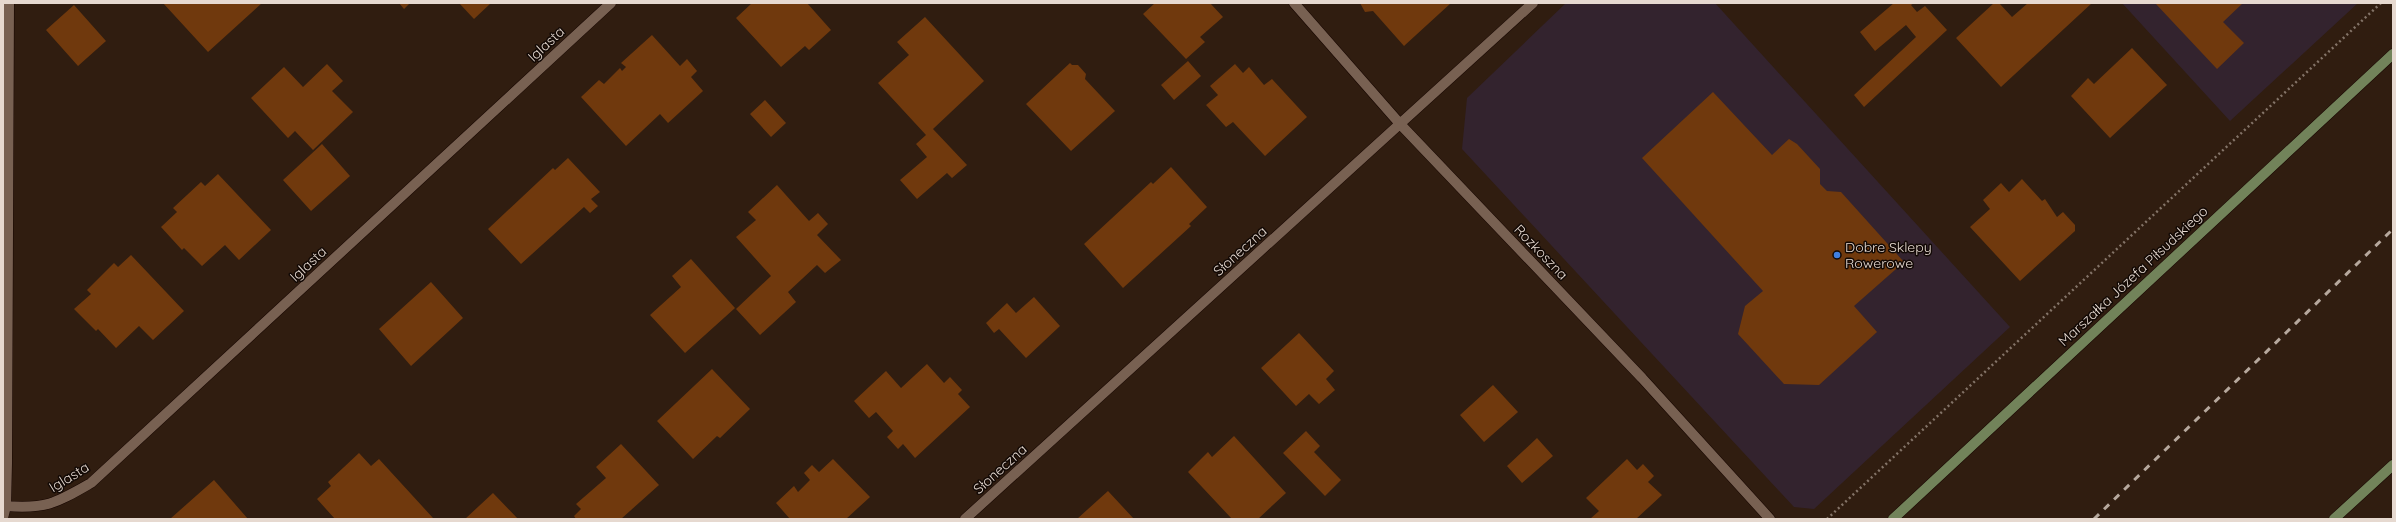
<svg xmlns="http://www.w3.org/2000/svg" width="2396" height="522" font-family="Quicksand,sans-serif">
	<rect width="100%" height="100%" fill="#301d10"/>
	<!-- commercial -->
	<path fill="#33232e" d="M1566,3H1715L2010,327L1814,509L1794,507L1462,149L1467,98Z
		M2122,3H2358L2230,121Z"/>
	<!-- building -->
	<path fill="#70390d" d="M163,3H262L208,52Z
		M399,3H410L404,9Z
		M459,3H491L474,19Z
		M752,3H807L831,30L809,50L805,46L781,67L736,18Z
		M1155,3H1210L1223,17L1200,37L1205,42L1186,59L1143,14Z
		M1360,3H1451L1404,46L1373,11L1365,12Z
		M1894,3H1914L1911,5L1917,12L1925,6L1947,30L1864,107L1854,95L1916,37L1906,25L1875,51L1860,32Z
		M1994,3H1999L2012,17L2028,3H2092L2001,87L1956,38Z
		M2155,3H2243L2223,22L2244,43L2217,69Z
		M74,5L106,41L78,66L46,30Z
		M925,17L984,81L933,129L967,165L952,178L947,173L917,199L900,180L927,157L916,144L926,135L878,83L909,55L897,42Z
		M652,35L680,66L687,59L697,71L691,77L703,91L668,123L660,114L626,146L581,97L599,80L604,84L620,68L622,71L626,67L621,63Z
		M2132,48L2167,85L2110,138L2071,96L2088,78L2094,84Z
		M1188,61L1201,76L1174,100L1161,85Z
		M1070,63L1072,65H1078L1086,74L1085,79L1115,111L1071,151L1026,104Z
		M327,64L343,81L332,91L353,112L313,150L295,131L288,138L251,98L284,67L303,87Z
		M1235,64L1243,73L1249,67L1264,85L1272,79L1307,117L1265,156L1233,122L1226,127L1206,105L1218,95L1210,86Z
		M1713,92L1772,155L1789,139L1797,144L1820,169V184L1827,191L1841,192L1904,262L1854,306L1877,332L1819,385L1784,384L1738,334L1745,306L1763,291L1642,158Z
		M765,100L786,123L771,137L750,114Z
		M322,144L350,176L311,211L283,180Z
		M568,158L600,192L591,199L598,206L590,213L584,207L521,264L488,229L553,168L555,170Z
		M1171,167L1207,207L1189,224L1191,226L1123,288L1084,244L1151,182L1153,184Z
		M218,174L271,230L239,260L225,245L202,266L184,248L182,250L161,227L177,212L173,208L201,182L205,186Z
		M2022,179L2042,201L2045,199L2057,217L2063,212L2075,225V231L2020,281L1970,227L1990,209L1983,200L2001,183L2009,192Z
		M777,185L809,221L818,213L828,224L817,235L841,260L825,273L817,265L788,292L796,302L760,335L736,309L771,276L736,237L756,220L748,212Z
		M131,255L184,311L153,340L139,326L116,348L98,329L96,331L74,309L91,294L87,290L114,263L118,267Z
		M691,259L735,308L685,353L650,315L681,287L672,276Z
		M431,282L463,318L411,366L379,329Z
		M1034,297L1060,326L1026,358L999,329L994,333L986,323L1007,303L1016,313Z
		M1299,333L1334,371L1326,379L1335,390L1319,404L1309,394L1296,406L1261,368Z
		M927,364L944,383L950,377L962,390L958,394L970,407L915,458L903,444L898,449L887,437L893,431L876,412L869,418L854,401L886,371L901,388Z
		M712,369L750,409L720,438L717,436L693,459L657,421Z
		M1493,385L1518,412L1484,442L1460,415Z
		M1306,431L1320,446L1314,452L1341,480L1325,496L1283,453Z
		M1234,436L1286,493L1258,519H1232L1188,472L1208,452L1212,457Z
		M1537,438L1553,456L1522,483L1507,466Z
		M621,444L659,485L621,519H576L574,516L581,509L576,504L606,478L596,467Z
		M359,453L371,466L379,459L433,518L335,519L317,499L331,486L328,482Z
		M833,459L870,497L846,519H790L776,503L794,486L798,492L810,480L804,473L812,465L819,472Z
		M1627,459L1637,470L1643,464L1654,476L1648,482L1662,495L1636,519H1590L1599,511L1586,498Z
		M214,480L248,519H170Z
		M1108,491L1134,519H1077Z
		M493,493L518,519H465Z"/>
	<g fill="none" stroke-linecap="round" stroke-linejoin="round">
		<!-- street casing -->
		<g stroke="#170600" stroke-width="11">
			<path id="street" d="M1294,3L1401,125L1642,378L1770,519
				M6,506C47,509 56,503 91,483L611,3
				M3,518L6,506L7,463L9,3
				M965,519L1533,3"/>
		</g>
		<!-- secondary casing -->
		<g stroke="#170600" stroke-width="11">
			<path id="secondary" d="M1893,519L2393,54
				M2334,519L2393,465"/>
		</g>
		<!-- path -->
		<path stroke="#847468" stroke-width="2.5" stroke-dasharray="2 3" stroke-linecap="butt" d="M1827,519L2381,3"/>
		<!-- street -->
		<use href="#street" stroke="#786152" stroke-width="10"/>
		<!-- secondary -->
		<use href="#secondary" stroke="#72835a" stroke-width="10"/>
		<!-- rail -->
		<path stroke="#b6a89d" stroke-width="3" stroke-dasharray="7 7" stroke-linecap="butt" d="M2094,519L2393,229"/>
	</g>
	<!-- markers -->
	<circle fill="#3f7fe0" stroke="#120905" stroke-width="1.5" cx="1837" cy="255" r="4"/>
	<g text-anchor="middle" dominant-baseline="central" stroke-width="3" stroke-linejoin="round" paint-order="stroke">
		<!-- street labels -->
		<g font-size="14" fill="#e6d9d0" stroke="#120905">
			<text transform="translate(546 44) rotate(-43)">Iglasta</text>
			<text transform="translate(1240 251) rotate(-42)">Słoneczna</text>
			<text transform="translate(1541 252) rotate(46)">Rozkoszna</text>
			<text transform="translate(308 264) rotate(-43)">Iglasta</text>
			<text transform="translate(2133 276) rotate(-43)">Marszałka Józefa Piłsudskiego</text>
			<text transform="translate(1000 469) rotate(-42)">Słoneczna</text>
			<text transform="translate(69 477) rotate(-32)">Iglasta</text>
		</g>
		<!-- poi labels -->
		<g font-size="14" fill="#e6d9d0" stroke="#120905" text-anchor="start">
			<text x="1845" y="247">Dobre Sklepy<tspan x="1845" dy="16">Rowerowe</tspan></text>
		</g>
	</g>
	<!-- border -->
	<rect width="2396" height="522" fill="none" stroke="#e6d9d0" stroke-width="8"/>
</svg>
